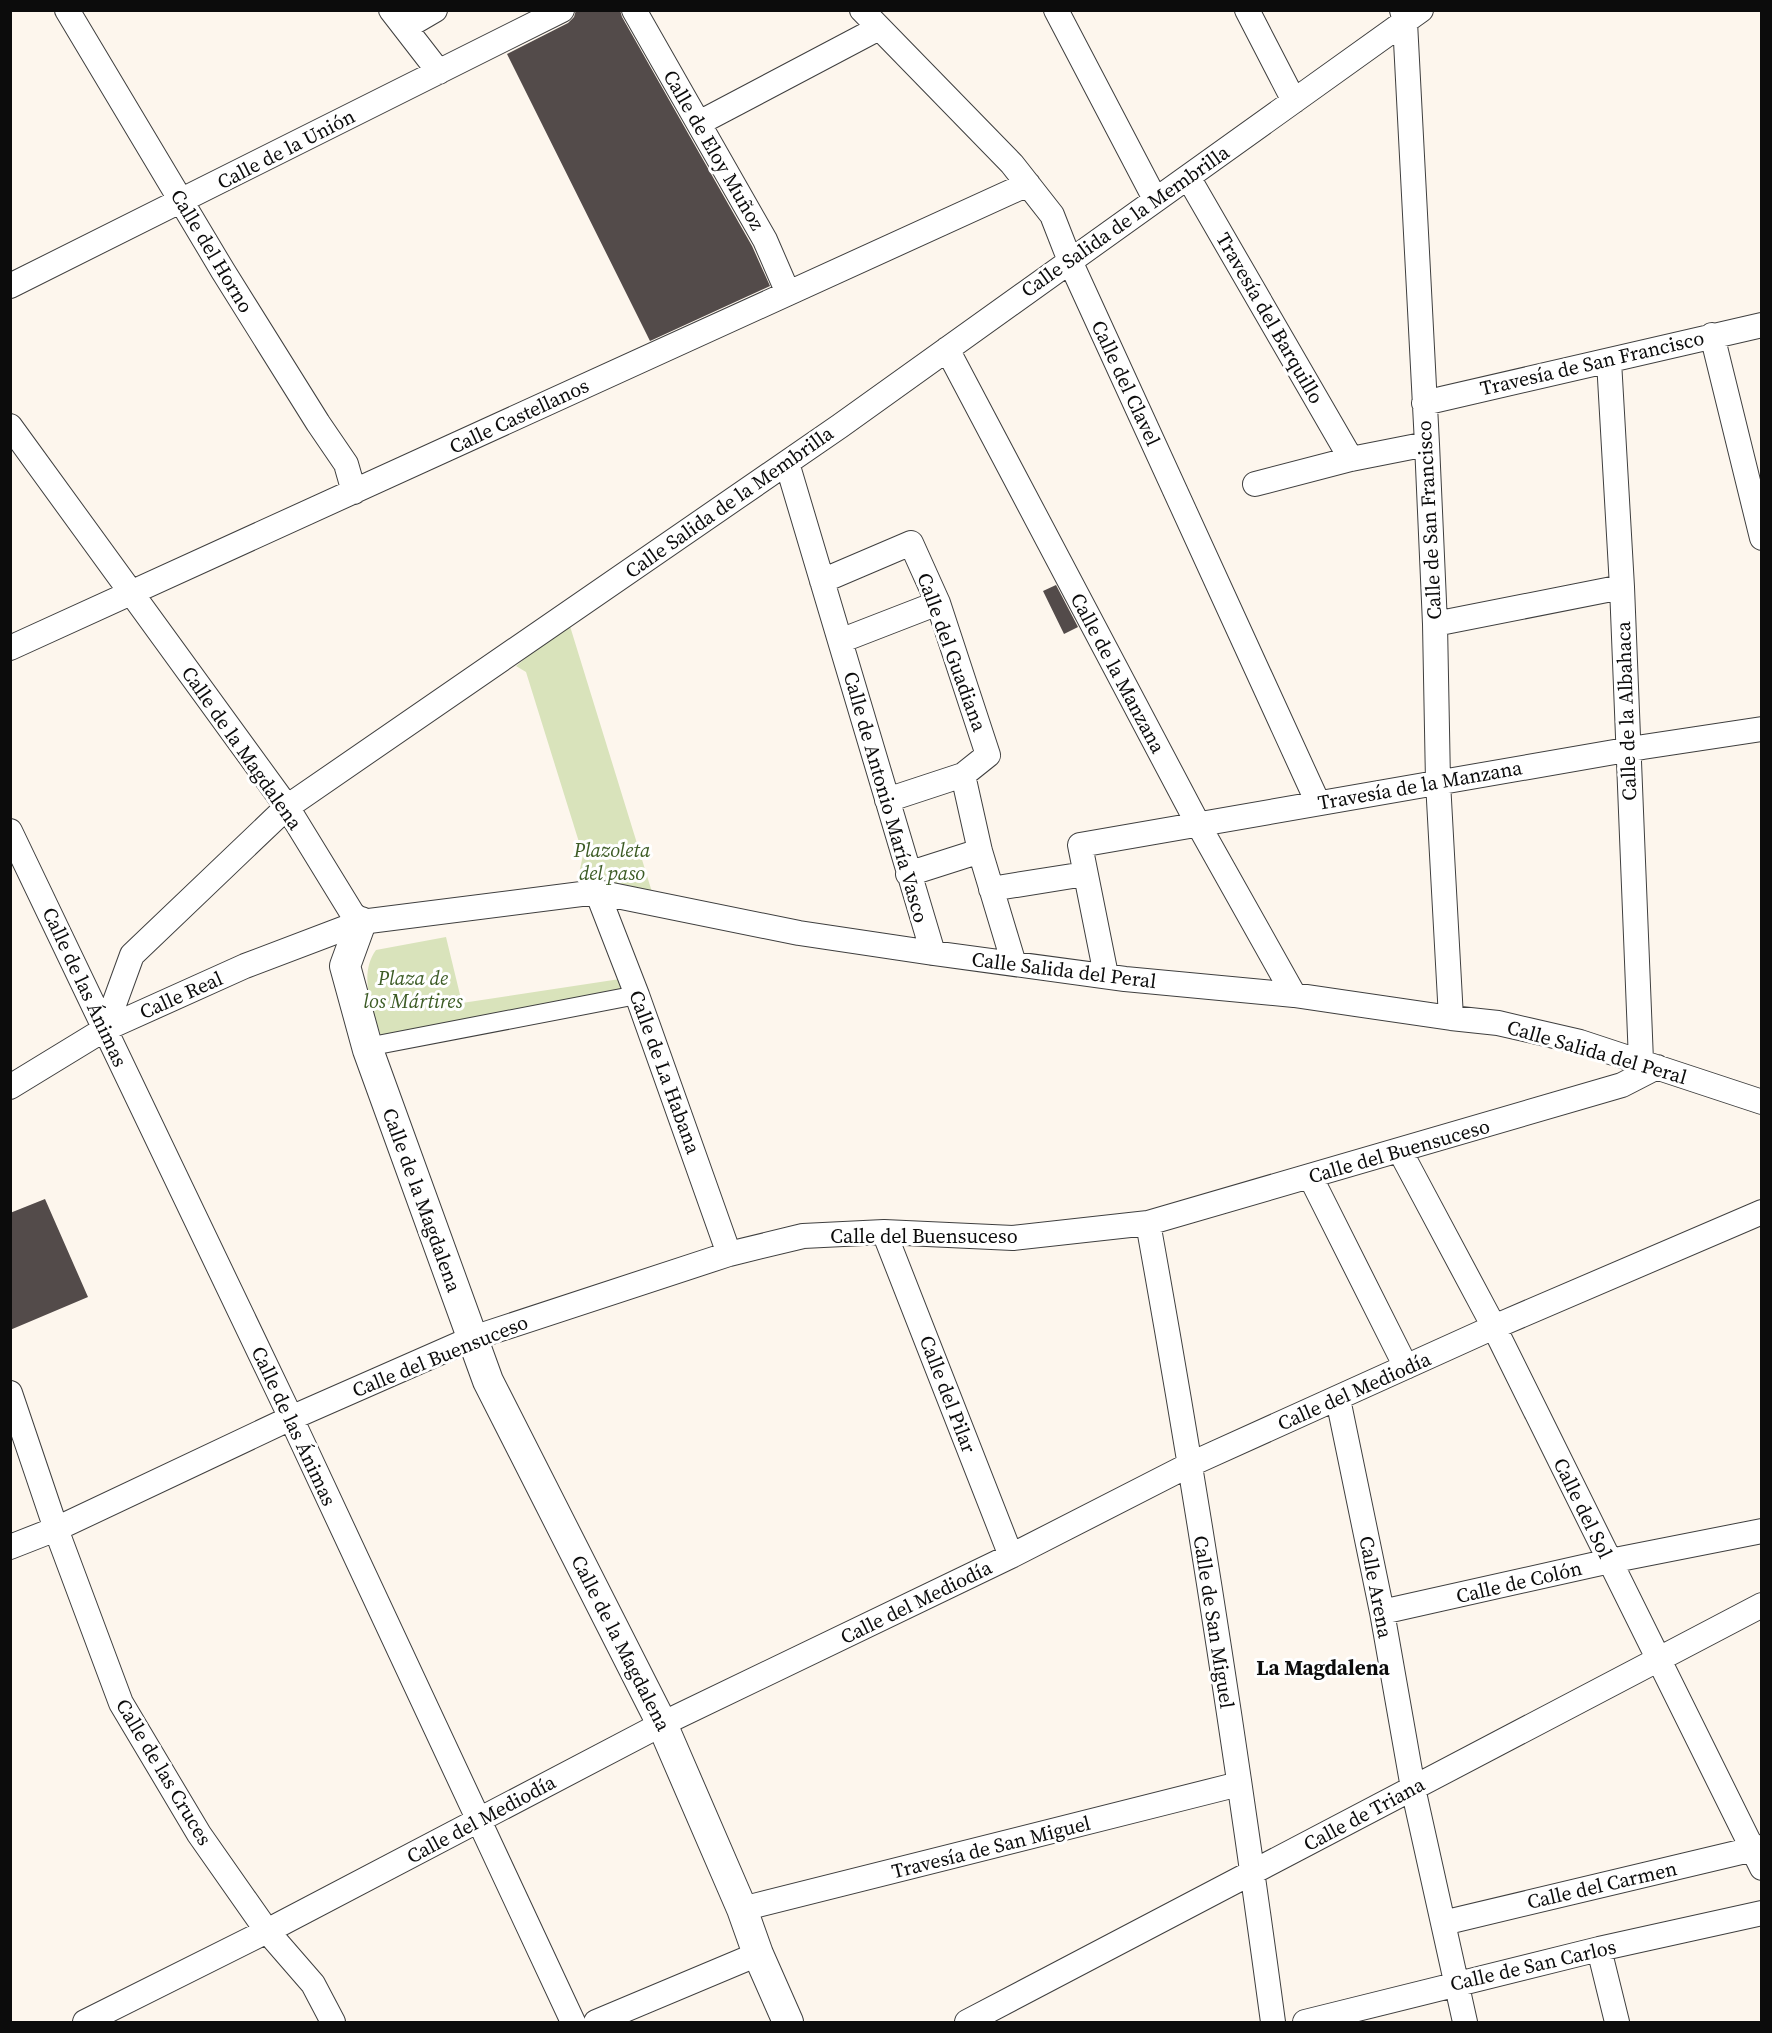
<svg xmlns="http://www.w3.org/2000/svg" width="1772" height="2033" font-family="'Source Serif 4',serif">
	<rect width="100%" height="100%" fill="#fdf6ed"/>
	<!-- green -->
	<path fill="#d9e3bb" d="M569,623L652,892L576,888L583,855L526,672L516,666Z
		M446,937L462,1003L620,979L629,1006L382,1040C374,1012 357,976 376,950Z"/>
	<!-- building -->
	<path fill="#534b4a" d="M576,10H620L622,17L752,246L770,286L650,341L507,54L568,23L574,17Z
		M1056,585L1078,627L1064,634L1043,591Z
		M45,1199L88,1297L10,1330V1213Z"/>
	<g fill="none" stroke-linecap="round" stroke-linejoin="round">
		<!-- pedestrian casing -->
		<g stroke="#3f3f3f" stroke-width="20">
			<path id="pedestrian" d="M367,1047L637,995"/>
		</g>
		<!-- minor casing -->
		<g stroke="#3f3f3f" stroke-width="26">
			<path id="minor" d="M67,10L223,271L318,423L346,464L354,492
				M391,10L439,72
				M634,10L765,240L788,293
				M862,10L1012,164L1052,215L1070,261L1318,803
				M1056,10L1155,199
				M1247,10L1294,101
				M1402,10L1405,22L1427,444L1435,624L1438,782L1451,1018
				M406,27L435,10
				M699,123L879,28
				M1188,177L1351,459
				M10,286L562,10
				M1712,335L1762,538
				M947,349L1198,824L1294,995
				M1609,361L1622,587L1641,1061
				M1424,403L1762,325
				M10,426L287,807L352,913L361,922
				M787,463L933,953
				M1255,484L1351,459L1427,444
				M822,581L911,543L938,603L988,755L963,775
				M1435,624L1622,587
				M840,641L938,603
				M10,648L1028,184
				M887,800L963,775L980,851L1014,964
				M10,831L291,1418L573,2022
				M908,874L980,851
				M991,889L1085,874
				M597,892L637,995L729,1254
				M1106,975L1080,845L1643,747L1762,729
				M105,1029L132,955L287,807L840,426L1421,10
				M10,1087L105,1029L245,966L361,922L597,892L799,933L933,953L1125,979L1294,995L1451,1018L1498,1023L1580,1042L1762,1102
				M1400,1151L1494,1327L1762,1868
				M1310,1176L1406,1367
				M1148,1223C1196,1488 1237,1755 1273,2022
				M884,1232L1011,1556
				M10,1393L56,1529L121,1703L199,1834L267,1931L313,1984L333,2022
				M1338,1399L1382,1612L1413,1788L1465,2022
				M10,1547L56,1529L291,1418L473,1338L729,1254L803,1236L884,1232L1013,1238L1148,1223L1622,1085L1657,1067
				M1382,1612L1610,1561L1762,1531
				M742,1909L1239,1784
				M1443,1923L1762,1847
				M1599,1949L1617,2022
				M85,2022L267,1931L662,1724L1011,1556L1191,1464L1494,1327L1762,1212
				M596,2022L758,1954
				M967,2022L1762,1605
				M1305,2022L1599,1949L1762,1913"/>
		</g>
		<!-- tertiary casing -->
		<g stroke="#3f3f3f" stroke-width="32">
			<path id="tertiary" d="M361,922L345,966L368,1050L488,1381L662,1724L742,1909L758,1954L788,2022"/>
		</g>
		<!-- pedestrian -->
		<use href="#pedestrian" stroke="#fff" stroke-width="18"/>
		<!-- minor -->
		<use href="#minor" stroke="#fff" stroke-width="24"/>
		<!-- tertiary -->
		<use href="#tertiary" stroke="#fff" stroke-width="30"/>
	</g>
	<g text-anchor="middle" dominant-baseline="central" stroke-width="6" stroke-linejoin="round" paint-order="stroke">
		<!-- street labels -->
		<g font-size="20" fill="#0c0c0c" stroke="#fff">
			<text transform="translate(286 149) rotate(-27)">Calle de la Unión</text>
			<text transform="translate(714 150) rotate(60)">Calle de Eloy Muñoz</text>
			<text transform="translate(1125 221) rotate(-35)">Calle Salida de la Membrilla</text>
			<text transform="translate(212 251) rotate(59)">Calle del Horno</text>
			<text transform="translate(1270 318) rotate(60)">Travesía del Barquillo</text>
			<text transform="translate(1592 363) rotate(-13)">Travesía de San Francisco</text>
			<text transform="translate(1126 383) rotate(65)">Calle del Clavel</text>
			<text transform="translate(519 416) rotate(-25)">Calle Castellanos</text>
			<text transform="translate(729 502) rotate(-35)">Calle Salida de la Membrilla</text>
			<text transform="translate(1429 520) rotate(-93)">Calle de San Francisco</text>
			<text transform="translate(952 652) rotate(70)">Calle del Guadiana</text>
			<text transform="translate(1118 673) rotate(62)">Calle de la Manzana</text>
			<text transform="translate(1626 711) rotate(-92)">Calle de la Albahaca</text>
			<text transform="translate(242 748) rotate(55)">Calle de la Magdalena</text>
			<text transform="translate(1420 785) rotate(-10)">Travesía de la Manzana</text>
			<text transform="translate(886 797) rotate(74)">Calle de Antonio María Vasco</text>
			<text transform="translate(1064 970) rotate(7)">Calle Salida del Peral</text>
			<text transform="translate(85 987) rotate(65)">Calle de las Ánimas</text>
			<text transform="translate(181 995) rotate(-24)">Calle Real</text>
			<text transform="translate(1597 1052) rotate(16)">Calle Salida del Peral</text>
			<text transform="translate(665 1072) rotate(70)">Calle de La Habana</text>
			<text transform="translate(1399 1151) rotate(-16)">Calle del Buensuceso</text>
			<text transform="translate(422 1200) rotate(70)">Calle de la Magdalena</text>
			<text x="924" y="1236">Calle del Buensuceso</text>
			<text transform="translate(440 1356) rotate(-22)">Calle del Buensuceso</text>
			<text transform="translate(1354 1391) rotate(-24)">Calle del Mediodía</text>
			<text transform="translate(948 1394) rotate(69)">Calle del Pilar</text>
			<text transform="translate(294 1426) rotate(65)">Calle de las Ánimas</text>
			<text transform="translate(1583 1508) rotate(64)">Calle del Sol</text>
			<text transform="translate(1519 1582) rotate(-13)">Calle de Colón</text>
			<text transform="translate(1376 1587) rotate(79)">Calle Arena</text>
			<text transform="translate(916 1602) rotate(-26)">Calle del Mediodía</text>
			<text transform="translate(1214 1622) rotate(81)">Calle de San Miguel</text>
			<text transform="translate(621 1643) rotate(63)">Calle de la Magdalena</text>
			<text transform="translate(164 1772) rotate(59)">Calle de las Cruces</text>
			<text transform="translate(1364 1814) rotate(-28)">Calle de Triana</text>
			<text transform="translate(481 1819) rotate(-28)">Calle del Mediodía</text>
			<text transform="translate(991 1847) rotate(-14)">Travesía de San Miguel</text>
			<text transform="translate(1602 1885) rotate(-13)">Calle del Carmen</text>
			<text transform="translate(1533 1965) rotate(-13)">Calle de San Carlos</text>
		</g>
		<!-- park labels -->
		<g font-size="20" font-style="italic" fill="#3c5b25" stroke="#fff">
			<text x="612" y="850">Plazoleta<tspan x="612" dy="23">del paso</tspan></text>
			<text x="413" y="978">Plaza de<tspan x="413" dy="23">los Mártires</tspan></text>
		</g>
		<!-- neighbourhood labels -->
		<g font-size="21" font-weight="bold" fill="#0c0c0c" stroke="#fff">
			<text x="1323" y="1667">La Magdalena</text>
		</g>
	</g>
	<!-- border -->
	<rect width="1772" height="2033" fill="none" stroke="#0c0c0c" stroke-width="24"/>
</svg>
